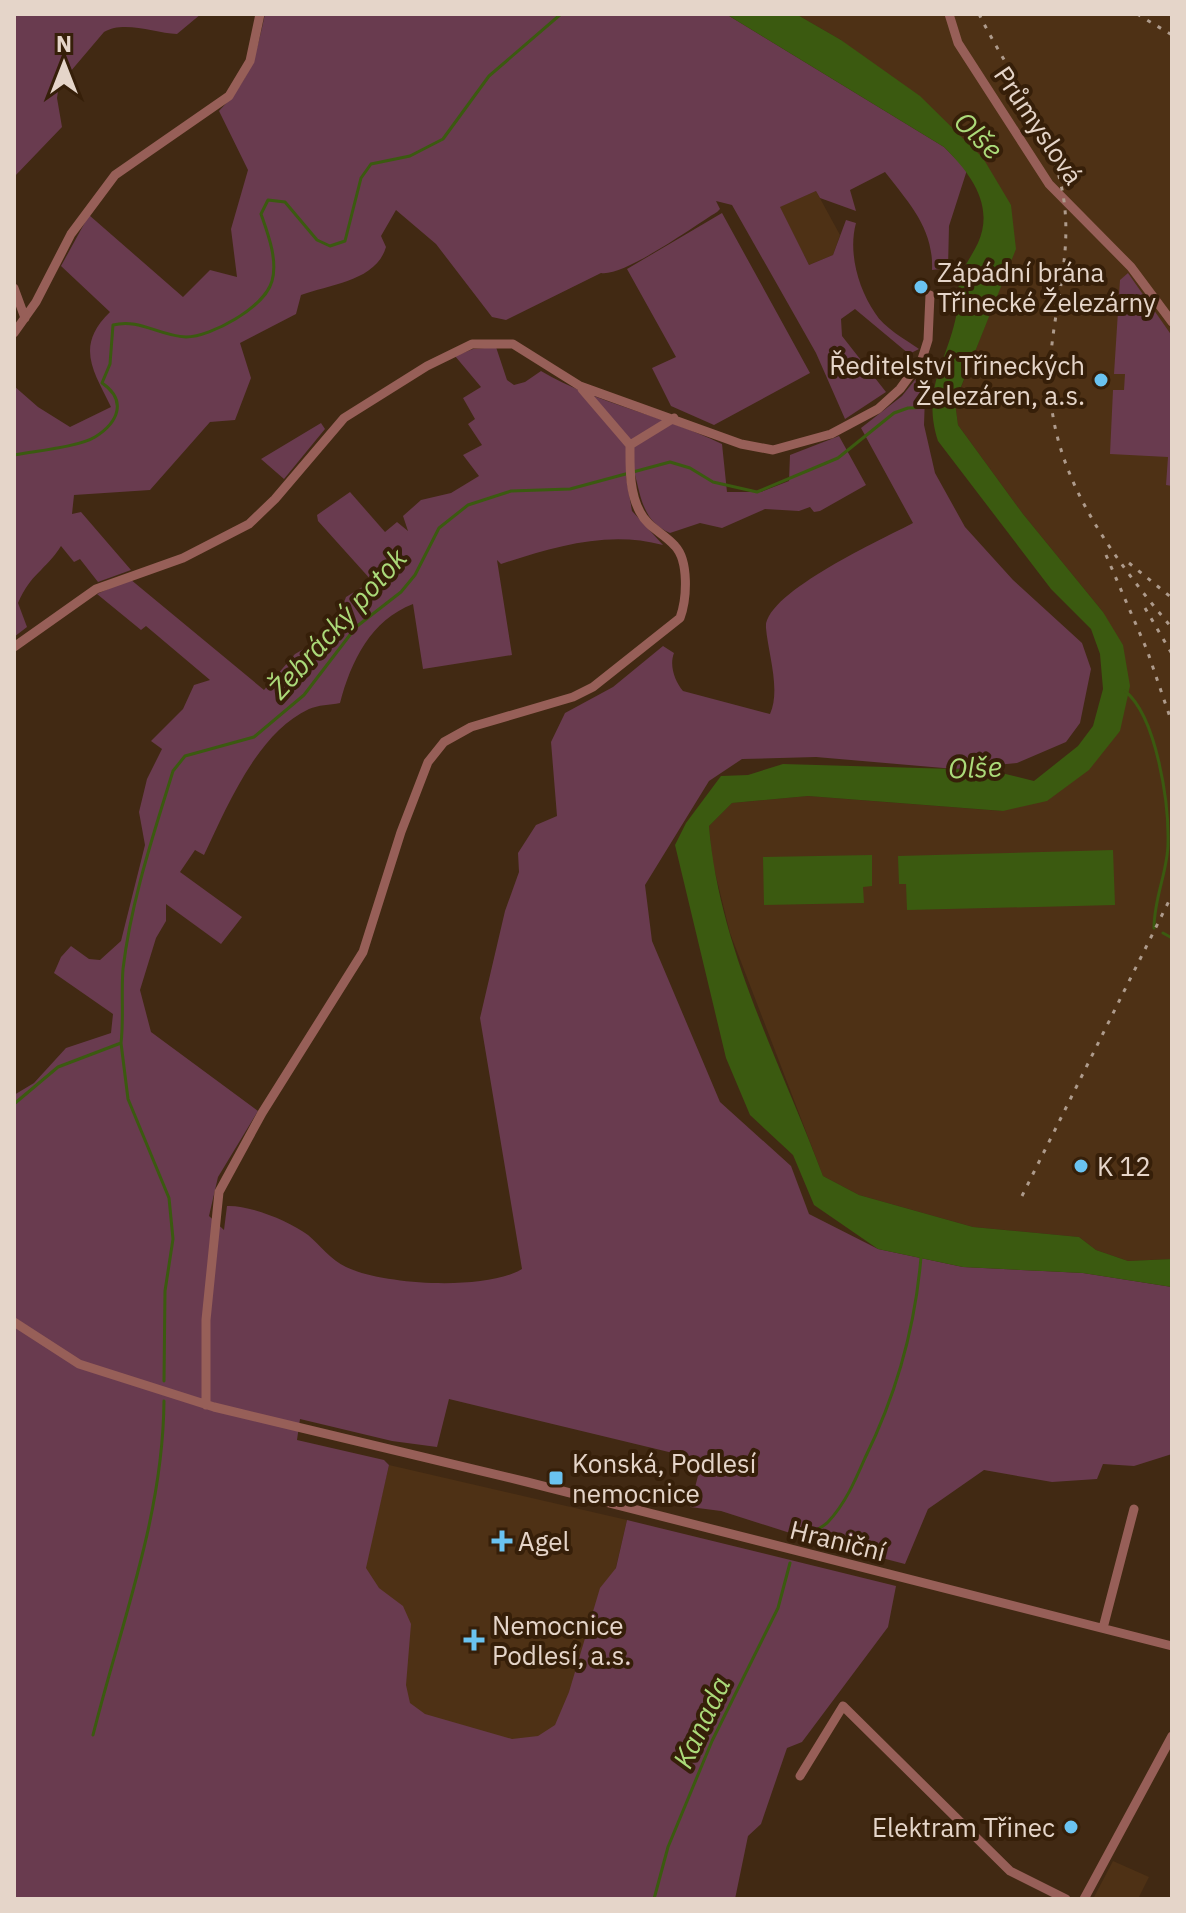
<svg xmlns="http://www.w3.org/2000/svg" width="1186" height="1913" font-family="'IBM Plex Sans',sans-serif">
	<rect width="100%" height="100%" fill="#412913"/>
	<!-- built -->
	<path fill="#4e3115" d="M796,14H1172V1259L1128,1261L1096,1250L1079,1237L973,1227L859,1195L823,1176L730,933L712,860L709,826L732,803L808,796L1002,811L1120,731L1103,612L1023,514L958,425L955,403L1004,277L1011,205L841,40Z
		M816,191L840,235L833,255L809,265L779,207Z
		M389,1465L627,1520L569,1768L331,1712Z
		M1113,1861L1149,1877L1138,1899H1093Z"/>
	<!-- green -->
	<path fill="#693b4f" d="M14,14H201L177,34C155,33 124,20 104,32L59,85L57,98L62,127L14,177Z
		M265,14H726L944,147L967,170L949,226L948,268L932,270C934,229 909,203 885,172L850,190L856,211L820,198L816,191L780,207L809,265L833,255L846,220L856,223C848,252 858,288 875,313C884,328 905,339 919,349L909,354L855,309L841,319L842,336L886,392L845,419L816,353L732,205L716,201L720,209L717,212C694,226 624,277 601,273L506,320L492,317L436,244L396,210L381,236L386,247C376,281 331,284 301,295L296,314L240,343L251,378L235,420L210,422L150,490L74,495L72,514L81,512L131,570L98,582L80,559L74,562L61,546C45,571 31,573 18,603L27,627L14,637V386L38,407L70,427L111,407C93,370 75,346 110,312L61,266L89,215L183,297L210,270L237,277L231,229L248,170L219,111C250,80 256,56 265,14Z
		M722,213L810,373L714,425L671,406L652,368L676,357L627,269Z
		M1128,273L1172,336V486L1166,485L1168,457L1110,454L1113,390H1124L1125,374H1114L1120,280Z
		M496,347L507,380L514,385L525,382L541,371C597,404 663,415 722,444L727,492H761L789,481L790,455L839,436L866,485L820,511L814,512L810,507L799,511L765,509L722,528L700,523L670,533C642,521 641,496 634,471L626,476L632,511L663,545C607,530 554,547 501,564L497,560L512,655L423,669L413,604C371,620 351,661 340,703C330,705 318,705 309,709C257,733 227,807 204,855L195,850L180,872L242,917L221,944L166,904V921L156,938L140,990L151,1032L258,1111L218,1177L209,1216L224,1230L227,1206C250,1205 289,1221 308,1235C320,1245 331,1260 346,1267C383,1285 486,1291 522,1269L480,1018L505,911L519,872L518,853L536,825L557,816L551,742L565,713L613,687L663,646L674,653C669,666 675,681 683,691L770,714C781,690 768,653 766,628C763,593 885,538 913,523L861,428L902,396L926,366L924,425L935,473L965,527L1013,580L1082,643L1091,669L1080,723L1066,742L1017,763L955,769L816,757L742,759L709,781L645,885L652,941L720,1102L791,1166L809,1214L878,1249L963,1267L1083,1273L1172,1287V1454L1134,1466L1103,1464L1097,1479L1052,1482L984,1470L928,1509L905,1564L812,1540L721,1511L690,1507L702,1460L449,1399L437,1447L392,1441L300,1419L297,1440L384,1460L389,1465L366,1568L379,1588L403,1606L411,1624L406,1685L410,1703L425,1714L512,1739L538,1736L555,1725L569,1692L600,1588L616,1568L627,1520L896,1586L888,1627L802,1742L787,1748L761,1824L748,1836L735,1899H14V1095L34,1083L66,1048L111,1033L113,1014L54,973L61,957L71,946L89,959L100,960L121,941L145,845L139,812L147,779L162,749L151,741L183,709L194,685L210,680L146,626L141,630L97,594L130,579L264,690L295,654L333,632L346,597L372,581L318,521L317,515L350,492L385,532L397,522L408,531L403,516L421,500L451,493L479,476L463,455L482,445L468,424L475,419L463,398L481,387L455,356L473,349Z
		M321,423L325,429L284,479L261,459Z"/>
	<!-- water -->
	<path fill="#3b5a10" d="M726,14H796L841,40L920,96L983,158L1011,205L1016,249L955,402L958,425L1023,514L1103,612L1123,645L1130,686L1120,731L1089,770L1047,801L1003,811L808,796L732,803L709,826C719,949 781,1063 823,1176L859,1195L973,1227L1079,1237L1096,1250L1128,1261L1172,1259V1287L1083,1273L963,1267L878,1249L814,1205L793,1155L750,1115L726,1058L675,845L686,823L721,776L748,775L783,764L989,770L1034,781L1078,746L1093,726L1103,689L1100,654L1091,629L1051,589L938,441C920,385 951,358 958,305C959,295 957,286 961,275C965,264 973,254 978,243C995,205 970,173 944,147Z
		M1113,850L1115,905L907,910L906,884H899L898,856Z
		M872,855V886L863,887L864,903L764,905L763,857Z"/>
	<g fill="none" stroke-linecap="round" stroke-linejoin="round">
		<!-- stream -->
		<path stroke="#3b5a10" stroke-width="3" d="M14,455C34,451 79,447 95,437C119,422 127,400 102,383L110,364L113,325C139,318 159,336 186,337C211,337 265,307 272,281C278,260 268,234 261,214L268,200L285,202L317,240L330,246L345,241L361,178L371,164L410,156L443,139L489,76L561,14
			M1125,691C1157,717 1169,804 1168,843C1168,871 1154,897 1154,928
			M1163,933L1172,938
			M121,1043L128,1099L169,1198L173,1239L165,1291L164,1381
			M14,1104L58,1067L121,1043C124,1019 121,994 123,969C131,901 153,836 173,771L185,756L254,737L304,695L356,627L401,592L415,575L439,528L468,505L511,491L570,489L670,462L690,468L713,482L757,492L838,458L894,413L908,408L934,407
			M802,1538C810,1533 821,1529 828,1522C845,1504 855,1481 865,1458C897,1393 915,1329 921,1257
			M93,1735C121,1623 163,1517 164,1401
			M654,1899L668,1847L712,1741L778,1608L790,1563"/>
		<!-- street -->
		<path stroke="#975f58" stroke-width="9" d="M949,14L958,43L1049,184L1131,267L1172,322
			M14,288L25,318
			M14,333L36,302L71,234L115,175L229,96L250,61L260,14
			M582,389L630,445
			M14,647L96,589L183,558L249,524L275,499L344,418L427,366L472,344H513L580,386L741,444L773,450L831,434L878,409L900,389L922,359L928,340L930,295
			M14,1322L79,1364L214,1407L527,1482L1172,1646
			M206,1405V1320L219,1192L262,1113L363,952L401,832L428,762L444,742L471,727L573,697L593,687L680,618C687,599 689,561 675,546C664,533 648,528 640,512C629,492 630,467 630,445L674,418
			M1103,1628L1134,1509
			M800,1776L843,1706L1010,1871L1066,1899
			M1084,1899L1172,1736"/>
		<!-- rail -->
		<path stroke="#ae9b8c" stroke-width="3" stroke-dasharray="4 8" stroke-linecap="butt" d="M979,14C1010,76 1054,131 1064,201C1072,260 1052,312 1050,370C1046,470 1111,555 1172,628
			M1137,14L1172,35
			M1106,555L1147,650L1172,723
			M1129,563L1172,598
			M1145,608L1172,654
			M1022,1196L1172,895"/>
	</g>
	<!-- markers -->
	<g fill="#6ac3f1" stroke="#361f09" stroke-width="3">
		<circle cx="921" cy="287" r="8"/>
		<circle cx="1101" cy="380" r="8"/>
		<circle cx="1081" cy="1166" r="8"/>
		<rect x="548" y="1470" width="16" height="16" rx="4"/>
		<path d="M498 1529h8v8h8v8h-8v8h-8v-8h-8v-8h8z"/>
		<path d="M470 1628h8v8h8v8h-8v8h-8v-8h-8v-8h8z"/>
		<circle cx="1071" cy="1827" r="8"/>
	</g>
	<g text-anchor="middle" dominant-baseline="central" stroke-width="8" stroke-linejoin="round" paint-order="stroke">
		<!-- street labels -->
		<g font-size="26" fill="#e5d5c9" stroke="#361f09">
			<text transform="translate(1039 125) rotate(56)">Průmyslová</text>
			<text transform="translate(838 1540) rotate(14)">Hraniční</text>
		</g>
		<!-- poi labels -->
		<g font-size="26" fill="#e5d5c9" stroke="#361f09" text-anchor="start">
			<text x="937" y="272">Zápádní brána<tspan x="937" dy="30">Třinecké Železárny</tspan></text>
			<text x="1085" y="365" text-anchor="end">Ředitelství Třineckých<tspan x="1085" dy="30">Železáren, a.s.</tspan></text>
			<text x="1097" y="1166">K 12</text>
			<text x="572" y="1463">Konská, Podlesí<tspan x="572" dy="30">nemocnice</tspan></text>
			<text x="518" y="1541">Agel</text>
			<text x="492" y="1625">Nemocnice<tspan x="492" dy="30">Podlesí, a.s.</tspan></text>
			<text x="1055" y="1827" text-anchor="end">Elektram Třinec</text>
		</g>
		<!-- water labels -->
		<g font-size="28" font-style="italic" fill="#abda79" stroke="#361f09">
			<text transform="translate(979 135) rotate(44)">Olše</text>
			<text transform="translate(337 623) rotate(-48)">Žebrácký potok</text>
			<text transform="translate(975 767) rotate(-2)">Olše</text>
			<text transform="translate(701 1722) rotate(-65)">Kanada</text>
		</g>
	</g>
	<!-- border -->
	<rect width="1186" height="1913" fill="none" stroke="#e5d5c9" stroke-width="32"/>
	<!-- north arrow -->
	<g transform="translate(64 64)" stroke="#361f09" stroke-width="6" paint-order="stroke">
	<path d="M0-6L14 30L0 20L-14 30Z" fill="#e5d5c9"/>
	<text y="-12" font-size="22" font-weight="bold" text-anchor="middle" fill="#e5d5c9">N</text>
	</g>
</svg>
